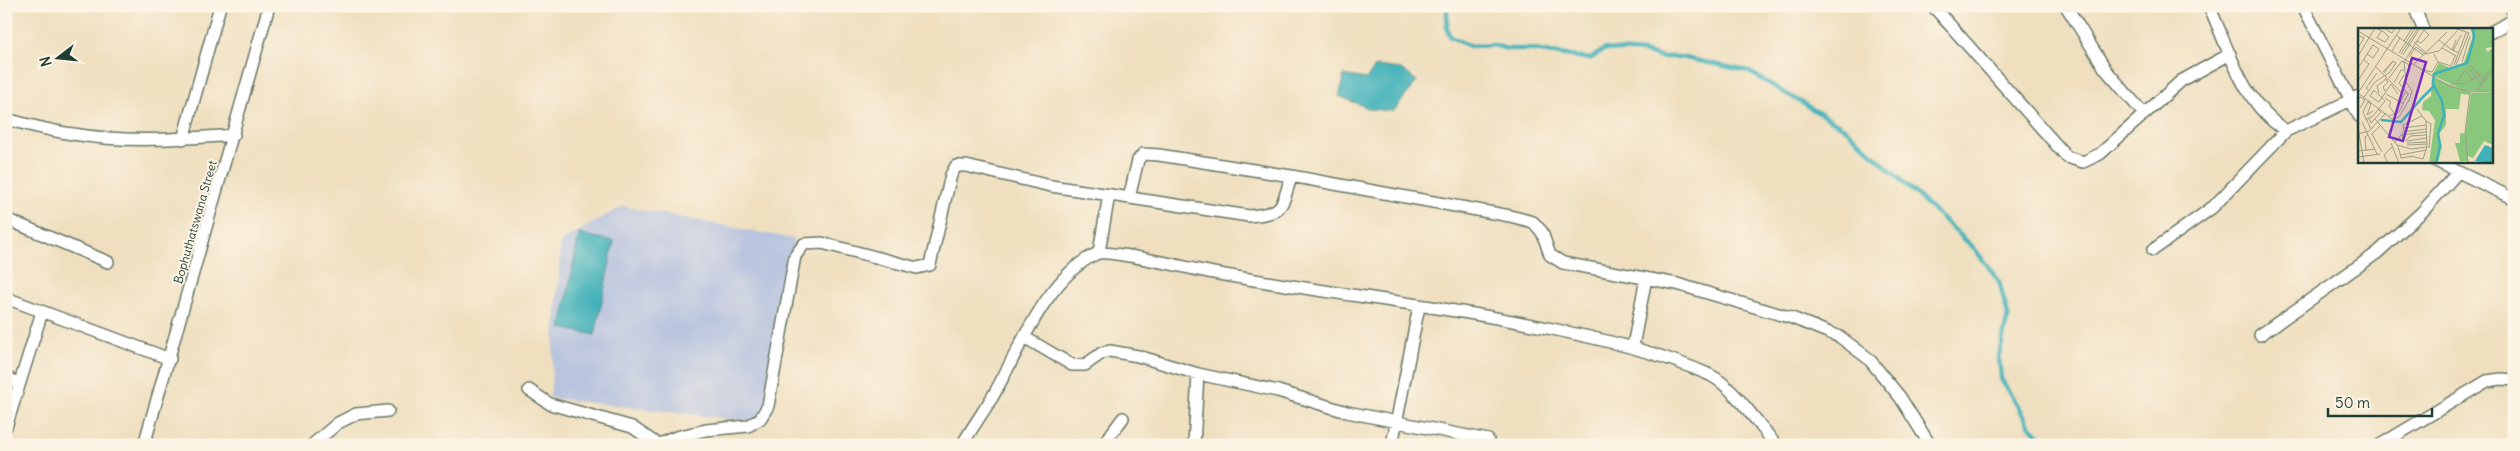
<svg xmlns="http://www.w3.org/2000/svg" width="2520" height="451" font-family="Delius,sans-serif">
	<rect width="100%" height="100%" fill="#fcf5e5"/>
	<filter id="ink" filterUnits="userSpaceOnUse"><feTurbulence type="fractalNoise" baseFrequency=".02" numOctaves="2"/><feDisplacementMap in="SourceGraphic" scale="10" xChannelSelector="R" yChannelSelector="G"/><feConvolveMatrix kernelMatrix="1 2 1 2 8 2 1 2 1" color-interpolation-filters="sRGB"/></filter>
	<filter id="wash" filterUnits="userSpaceOnUse"><feTurbulence type="fractalNoise" baseFrequency=".0096" numOctaves="4" result="noise"/><feDisplacementMap in="SourceGraphic" scale="20" xChannelSelector="R" yChannelSelector="G"/><feGaussianBlur stdDeviation="1.12" result="paint"/><feColorMatrix in="noise" values="0 0 0 0 0 0 0 0 0 0 0 0 0 0 0 0 0 1.4 0 .05"/><feComposite in="paint" operator="in"/></filter>
	<g filter="url(#wash)">
		<rect width="100%" height="100%" fill="#efdfbf"/>
		<!-- industrial -->
		<path fill="#b9c4de" d="M623,206L794,239L765,423L550,398L561,241Z"/>
		<!-- water -->
		<path fill="#40b1b9" stroke="#307776" d="M1376,66L1401,69L1417,81L1394,111L1370,109L1339,96L1344,75L1366,79Z
			M579,234L614,241L595,335L561,328Z"/>
		<g fill="none" stroke-linecap="round" stroke-linejoin="round">
			<!-- stream -->
			<path stroke="#40b1b9" stroke-width="4.5" d="M1447,6V29L1450,37L1470,46L1494,45L1507,49H1528L1590,59L1605,49L1643,52L1660,57H1680L1748,71L1846,129L1974,248L1999,281L2008,315L1999,356L2001,379L2030,426L2044,440L2045,445"/>
		</g>
	</g>
	<g filter="url(#ink)">
		<g fill="none" stroke-linecap="round" stroke-linejoin="round">
			<!-- minor casing -->
			<g stroke="#687665" stroke-width="14">
				<path id="minor" d="M1933,6L2067,157L2083,162L2100,154L2181,81L2230,54
					M2066,6L2106,70L2144,114
					M2209,6C2230,51 2242,103 2286,131L2359,96
					M2303,6L2359,116
					M2414,6L2423,29
					M2511,6L2514,16
					M2491,32L2514,20
					M6,119C28,125 51,131 73,134C126,143 181,139 234,135
					M183,139L220,6
					M2436,161L2514,199
					M1129,198L1138,160L1143,154L1159,155L1291,176L1510,216L1533,222L1542,232L1550,255L1563,263L1677,284L1792,318L1840,337L1869,359L1900,397L1930,445
					M6,219L108,262
					M2153,250L2213,207L2286,131
					M1099,252L1109,195
					M6,298L170,359
					M2260,335L2377,253L2422,212L2458,172
					M1024,337L1072,365H1085L1102,353L1110,351L1138,356L1198,374L1278,391L1347,412L1488,440
					M1633,346L1646,278
					M6,377L19,384
					M529,390L550,404L632,427L657,444
					M6,427L42,312
					M144,445L269,6
					M312,445L338,423L356,414L388,411
					M657,445L676,437L706,430L748,426L760,419L768,406L795,256L804,244L822,243L917,268L930,265L951,175L956,166H966L1051,186L1249,216C1284,213 1282,207 1291,176
					M962,445C972,428 983,412 993,396C1019,350 1047,277 1096,254C1107,248 1200,271 1219,274C1331,294 1446,306 1557,330C1609,341 1661,353 1710,375C1733,386 1759,425 1776,445
					M1103,445L1123,418
					M1194,445L1198,374
					M1392,445L1419,306
					M2380,445L2487,381L2501,379L2514,380"/>
			</g>
			<!-- minor -->
			<use href="#minor" stroke="#fff" stroke-width="11"/>
		</g>
	</g>
	<g text-anchor="middle" dominant-baseline="central" stroke-width="4" stroke-linejoin="round" paint-order="stroke">
		<!-- street labels -->
		<g font-size="12" fill="#1f3d34" stroke="#fcf5e5">
			<text transform="translate(195 222) rotate(-74)">Bophuthatswana Street</text>
		</g>
	</g>
	<!-- overview -->
	<g transform="translate(2358 28)">
		<rect width="135" height="135" fill="#efdfbf"/>
		<path d="M112,0H135V19L128,20L129,24L135,20V63H107L74,47L81,35L92,40L105,37L115,8ZM74,49L112,65V67L103,66L101,81H88V97L81,106L84,118L80,135H71L77,92L71,83L64,82L65,74L73,68ZM135,64V117L126,113L115,130L110,128V133H102L97,115H102V105L107,106L113,65Z" fill="#89c77d"/>
		<path d="M127,117L135,120V135L117,133Z" fill="#40b1b9"/>
		<path fill="none" stroke="#40b1b9" stroke-width="2.5" d="M63,71L76,58M23,92L43,94L64,70M78,135L82,118L80,105L86,88L84,73L75,56L76,46L109,35L116,10L115,0"/>
		<path fill="none" stroke="#9c9e87" stroke-width="1" d="M18,0L26,4L31,9L27,14L19,10L23,3M26,0L34,5L37,0M96,0L111,5L98,37M0,3L91,58L112,64L135,63M0,7L6,10L0,20M39,8L65,27M81,12L94,22M98,12L94,22L101,25M46,13L54,0M59,13L63,15L71,7L66,2M56,14L68,25M84,20L98,28M34,23L42,10M95,23L103,7M41,25L57,0M43,26L60,0M67,26L81,23L99,3M76,26L80,34L93,38L97,28M45,27L62,0M0,28L17,0M51,29L58,19L67,26M104,34L112,8M55,37L89,4M96,37L108,5M113,37L126,55M18,39L45,66M0,40L15,17L21,21L15,30L9,26M111,40L124,58M66,42L74,44L80,34M25,44L35,33L26,45M46,47L41,55L51,67M31,50L44,33L50,36L52,43M0,52L11,36L6,32M124,53L134,39M36,55L43,42H46M98,55L107,42L115,52M93,58L96,55L107,56L122,46L129,51M16,62L12,68L21,74L33,56L40,66M11,63L8,60L19,45M27,63L25,59L30,54L27,50M118,64L135,42M0,65L34,91L41,89L51,72M0,65L43,0M21,65L19,58L28,51M28,66L46,76M6,69L17,54L32,44L38,35L34,33M27,70L33,74L31,78L37,86M0,72L2,69L7,72L2,80M11,72L5,84L13,101M51,73L54,63L48,54L46,34L67,0M10,74L13,76L9,87L15,83M41,77L48,63M59,81L68,93L69,119M31,88L41,84L50,66M11,90L13,95L23,84L21,82M17,91L39,117L53,121L69,119M7,92L15,88L27,73L16,62M68,93L73,96L71,120M4,94L19,126M23,97L14,106L24,124M0,100L6,135M45,100L68,97M46,103L45,97L64,88M0,106L11,103L28,85M45,112L44,104L68,101M48,113L52,108L68,107M49,113L69,110M37,114L43,107L68,104M33,115L41,135M49,115L69,114M49,117L69,116M40,118L43,130L56,128M0,123L17,121M8,123L7,109L10,107M42,127L68,122L69,119M0,129L22,126M56,129L65,131L68,122M30,135L26,127L35,118M110,135L107,104L112,64"/>
		<path fill="#7b2cbf" fill-opacity="0.15" stroke="#7b2cbf" stroke-width="2.5" d="M54,30L68,34L45,113L31,109Z"/>
		<rect width="135" height="135" fill="none" stroke="#1f3d34" stroke-width="2.5"/>
	</g>
	<!-- margin -->
	<rect width="2520" height="451" fill="none" stroke="#fcf5e5" stroke-width="25"/>
	<!-- north arrow -->
	<g transform="translate(58 58) rotate(254)" stroke="#fcf5e5" stroke-width="4" paint-order="stroke">
	<path d="M0-4L9 19L0 12L-9 19Z" fill="#1f3d34"/>
	<text y="-8" font-size="14" font-weight="bold" text-anchor="middle" fill="#1f3d34">N</text>
	</g>
	<!-- scale -->
	<path d="M2328 408v8h104v-8" fill="none" stroke="#1f3d34" stroke-width="2.5"/>
	<text x="2335" y="408" font-size="15" fill="#1f3d34" stroke="#fcf5e5" stroke-width="4" paint-order="stroke">50 m</text>
</svg>
